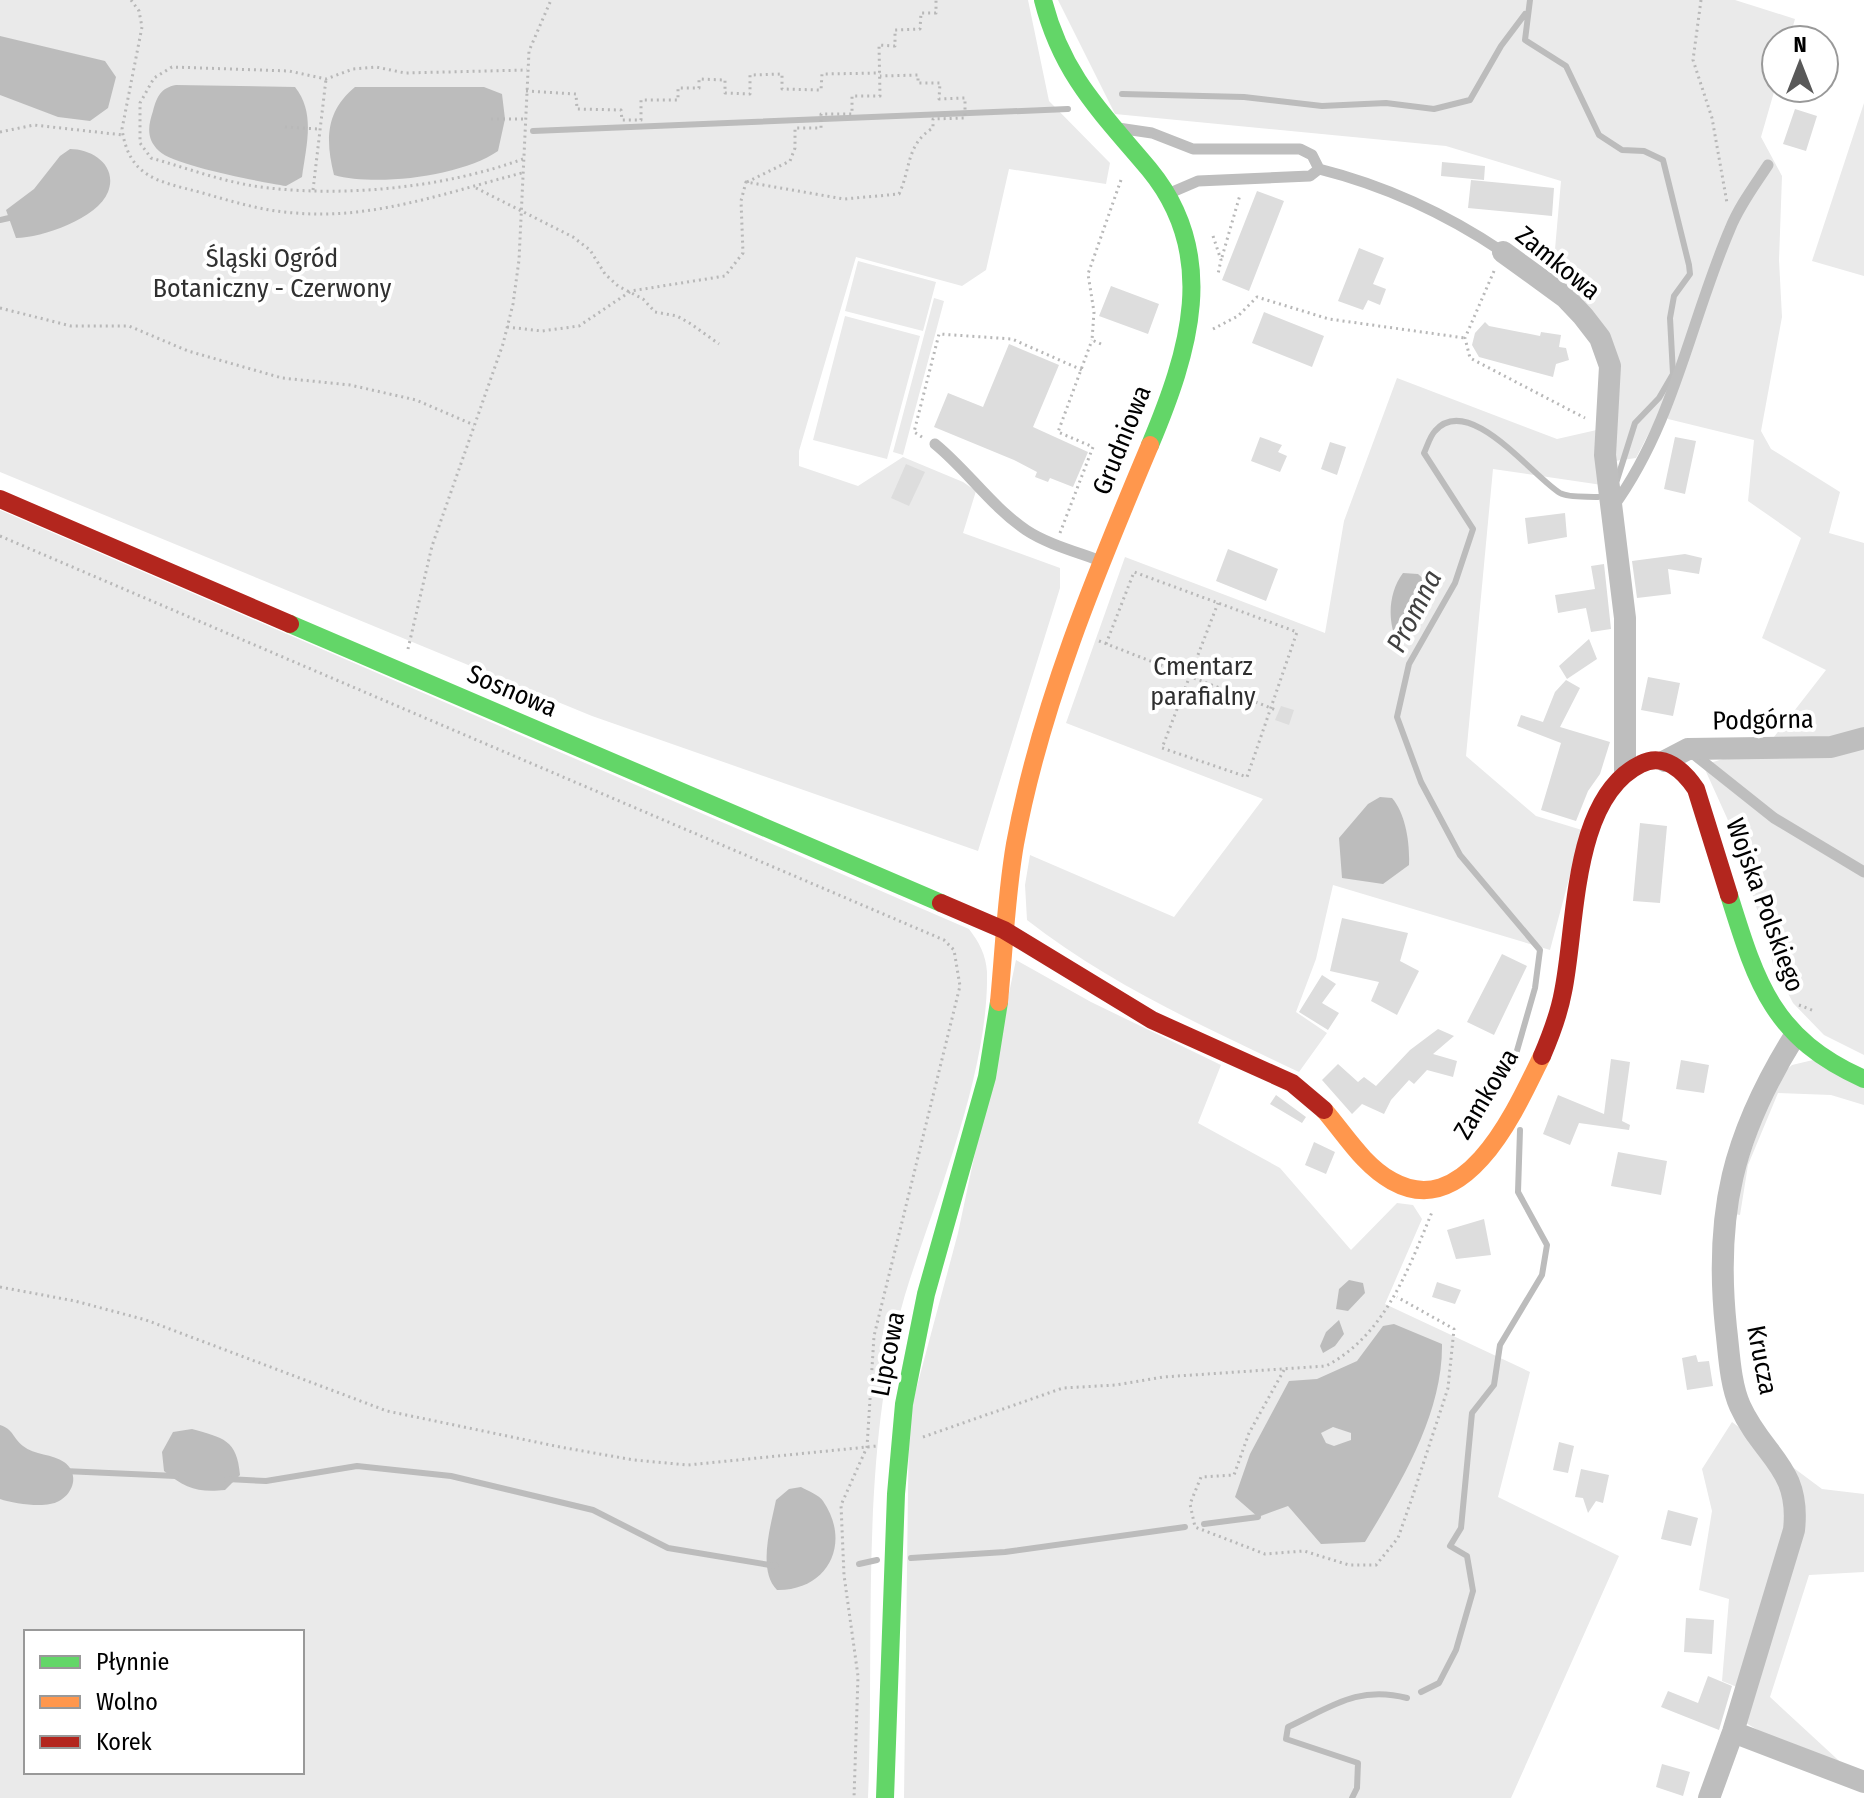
<svg xmlns="http://www.w3.org/2000/svg" width="1864" height="1798" font-family="'Fira Sans Condensed',sans-serif">
	<rect width="100%" height="100%" fill="#fff"/>
	<!-- green -->
	<path fill="#eaeaea" fill-rule="evenodd" d="M0,0H1028L1049,101L1110,163L1106,184L1009,169L986,270L962,286L856,257L799,451V466L858,486L903,457L963,482L976,491L963,533L1060,568V588L978,851L592,716L0,472Z
		M1058,0H1735L1795,19L1789,40H1776V85L1761,137L1782,176L1779,260L1782,317L1761,431L1771,449L1840,492L1829,533L1864,543V727L1827,740L1770,742L1826,670L1762,638L1801,538L1748,501L1754,440L1668,419L1662,408L1636,458L1615,461L1617,367L1582,304L1553,272L1561,181L1446,146L1115,114Z
		M1864,103V276L1812,261Z
		M858,261L936,282L923,331L845,311Z
		M934,298L944,301L903,455L893,452Z
		M845,316L920,336L887,459L813,440Z
		M1397,378L1557,439L1601,429L1602,485L1493,469L1466,756L1536,816L1582,830L1550,950L1333,885L1316,959L1296,1012L1327,1033L1299,1072C1205,1027 1110,985 1027,920L1025,885L1030,855L1174,917L1263,799L1066,723L1125,557L1325,633L1344,521Z
		M0,510L969,929C979,942 986,955 987,972C989,1069 939,1190 909,1282C858,1441 875,1631 868,1798H0ZM26,1632H302V1772H26Z
		M1864,743V1055L1824,1035L1793,1003L1773,964L1736,838L1703,765L1723,759Z
		M1016,960L1091,1002L1221,1065L1198,1123L1280,1168L1351,1250L1397,1203L1413,1205L1422,1219L1385,1304L1530,1372L1498,1497L1619,1556L1511,1798H904L909,1416L958,1233Z
		M1813,1060L1864,1087V1105L1831,1095L1778,1093L1748,1165L1740,1215L1730,1213L1775,1080L1792,1065Z
		M1732,1422L1822,1489L1864,1494V1572L1809,1575L1770,1697L1849,1770L1781,1744L1736,1717L1737,1687L1722,1681L1729,1599L1699,1590L1712,1511L1702,1469Z"/>
	<!-- water -->
	<path fill="#bcbcbc" fill-rule="evenodd" d="M0,36L105,61L116,77L108,108L90,121L58,117L0,95Z
		M176,85L295,87C316,113 306,146 302,177L286,186C262,182 174,166 159,151C146,139 148,126 153,111C157,96 161,88 176,85Z
		M355,87H484L502,94L505,119L498,151C462,176 377,187 334,175C325,139 326,111 355,87Z
		M70,149C93,149 118,166 108,192C98,218 42,238 16,238L6,210L34,189L60,156Z
		M1403,573L1418,574L1427,582L1398,644C1387,622 1388,593 1403,573Z
		M1380,797L1392,798C1406,814 1410,844 1409,865L1383,884L1342,878L1339,838L1368,804Z
		M1349,1280L1363,1283L1365,1293L1348,1311L1336,1309L1339,1289Z
		M1339,1320L1344,1334L1335,1346L1323,1353L1320,1346L1326,1332Z
		M1394,1324L1442,1344C1443,1414 1400,1484 1365,1542L1321,1544L1288,1506L1258,1517L1235,1497L1250,1454L1289,1381L1317,1379L1357,1361L1383,1326ZM1333,1427L1351,1433V1440L1334,1446L1326,1443L1321,1433Z
		M0,1425C13,1429 13,1438 23,1446C34,1455 53,1454 64,1462C83,1476 70,1501 50,1504C37,1507 12,1503 0,1499Z
		M192,1429C223,1438 237,1439 240,1475L225,1490C198,1493 185,1488 164,1471L162,1452L173,1432Z
		M801,1487C808,1491 819,1495 823,1501C852,1543 828,1591 777,1590C757,1570 771,1525 776,1500L789,1489Z"/>
	<g fill="none" stroke-linecap="round" stroke-linejoin="round">
		<!-- stream -->
		<path stroke="#bcbcbc" stroke-width="6" d="M1530,0L1525,40L1566,66L1599,135L1622,150L1644,151L1663,160L1689,265L1690,274L1674,296L1670,318L1673,374L1659,398L1635,423L1617,480
			M1122,94L1244,97L1322,106L1386,103L1434,109L1470,100L1501,46L1525,14
			M533,131L1068,109
			M0,220L9,218
			M1512,1068L1535,988L1540,950L1460,855L1421,782L1397,717L1409,664L1455,583L1473,529L1424,453C1427,447 1430,436 1435,431C1469,392 1533,477 1560,493C1569,498 1587,496 1598,497
			M64,1471L176,1476
			M227,1479L266,1481L357,1466L451,1476L593,1510L668,1548L776,1566
			M1204,1524L1258,1517
			M911,1558L1005,1552L1185,1527
			M859,1564L877,1560
			M1421,1692L1439,1683L1456,1650L1473,1591L1467,1556L1450,1546L1461,1528L1472,1413L1494,1385L1500,1345L1542,1275L1547,1245L1518,1192L1520,1130
			M1352,1798L1357,1788L1358,1763L1286,1739L1288,1727C1331,1707 1358,1685 1407,1698"/>
	</g>
	<!-- building -->
	<path fill="#ddd" d="M1795,109L1817,116L1806,151L1783,144Z
		M1442,162L1485,166L1484,180L1441,176Z
		M1471,180L1554,188L1552,216L1468,208Z
		M1257,191L1284,201L1249,291L1222,280Z
		M1359,248L1384,258L1373,284L1386,289L1380,305L1368,300L1363,310L1338,301Z
		M1111,286L1159,304L1148,334L1099,316Z
		M1264,312L1324,336L1312,367L1252,343Z
		M1485,322L1489,326L1540,336L1541,332L1561,335L1559,347L1566,348L1569,360L1556,364L1553,377L1479,357L1472,345L1475,333Z
		M1009,344L1059,365L1033,427L1088,452L1073,487L1050,478L1048,482L1035,477L1037,472L1014,460L934,427L948,393L983,407Z
		M1260,437L1282,445L1278,452L1287,456L1280,472L1251,461Z
		M1675,437L1696,441L1685,494L1664,489Z
		M1330,442L1346,447L1337,475L1321,469Z
		M906,464L925,472L909,506L891,498Z
		M1565,513L1567,537L1528,544L1525,518Z
		M1228,549L1278,569L1266,601L1216,581Z
		M1685,554L1702,558L1699,574L1668,569L1671,594L1637,598L1632,561Z
		M1604,564L1611,629L1591,632L1586,608L1558,613L1555,595L1595,589L1591,566Z
		M1589,639L1597,659L1567,679L1559,666Z
		M1648,677L1680,683L1673,716L1641,710Z
		M1566,680L1580,688L1560,727L1610,742L1600,774L1588,791L1576,821L1541,810L1561,743L1517,726L1521,715L1543,722L1555,692Z
		M1281,706L1294,710L1289,725L1275,720Z
		M1640,823L1667,826L1660,903L1633,901Z
		M1342,918L1408,933L1400,961L1419,971L1397,1015L1371,1001L1379,982L1330,971Z
		M1502,954L1527,966L1494,1035L1467,1022Z
		M1322,975L1336,984L1322,1003L1339,1013L1328,1030L1299,1012Z
		M1438,1029L1454,1036L1433,1054L1457,1061L1453,1077L1427,1070L1414,1084L1409,1080L1391,1100L1384,1114L1362,1104L1352,1114L1322,1080L1338,1064L1358,1082L1364,1077L1376,1086L1410,1050Z
		M1611,1059L1630,1062L1622,1121L1630,1125L1629,1130L1579,1123L1570,1145L1543,1134L1558,1095L1604,1114Z
		M1681,1060L1709,1065L1704,1093L1676,1089Z
		M1276,1095L1306,1117L1302,1123L1270,1104Z
		M1314,1142L1335,1152L1326,1174L1305,1165Z
		M1618,1152L1667,1161L1661,1195L1611,1186Z
		M1484,1219L1491,1255L1456,1259L1447,1230Z
		M1437,1282L1461,1290L1455,1304L1432,1297Z
		M1696,1355L1698,1362L1709,1361L1713,1386L1687,1390L1682,1358Z
		M1559,1442L1574,1446L1568,1473L1553,1470Z
		M1581,1469L1609,1475L1603,1503L1596,1501L1588,1513L1583,1498L1575,1497Z
		M1668,1510L1698,1518L1691,1546L1661,1539Z
		M1686,1618L1714,1620L1712,1654L1684,1652Z
		M1708,1676L1732,1686L1719,1730L1661,1707L1668,1691L1698,1703Z
		M1662,1764L1690,1772L1683,1796L1656,1787Z"/>
	<g fill="none" stroke-linecap="round" stroke-linejoin="round">
		<!-- path -->
		<path stroke="#b8b8b8" stroke-width="3" stroke-dasharray="2 4" stroke-linecap="butt" d="M131,0L139,11L142,27L122,129C129,177 157,181 199,192C231,201 262,211 295,213C373,220 448,192 522,173
			M1701,0L1693,60L1712,118L1727,203
			M526,91L576,94L577,109L621,110L622,120H641V100H678V88H699V79L725,80V93L750,94V75L782,74V89L821,90L822,74L880,73
			M491,119H524
			M285,127L319,129
			M0,132L34,125L123,135
			M523,159C446,187 351,197 269,188C229,184 190,169 151,158L140,143V103L154,78L172,67L289,71L326,79L353,69L376,67L405,73L527,70
			M747,182L790,161L795,148V128H821V114H852V96H880L879,45L895,46V30L920,29L921,13H936V0
			M476,188L573,237L590,250L605,274L618,286L643,299L655,312L677,316L691,324L719,344
			M313,190L326,79
			M1213,236L1221,260L1218,274
			M1222,257L1240,195
			M1494,271L1465,338L1470,358L1585,418
			M0,308L71,326H129L188,351L282,378L350,385L416,400L474,425
			M507,327L542,331L579,326L631,291L725,276L743,253L741,201L746,182L844,199L899,194C911,169 906,144 933,128V119L965,118V98L939,99L940,83H918V75L880,76
			M1213,329L1238,316L1257,297L1329,319L1465,338
			M1101,344L1092,340L1094,312L1088,274L1122,177
			M922,437L914,432L939,334L1012,339L1082,370
			M1060,533L1093,447L1058,432L1092,340
			M0,536L944,940L954,950L960,986L874,1336L867,1447L841,1505L844,1575L858,1676L854,1798
			M1099,641L1276,710
			M1106,644L1134,572L1297,632L1247,777L1162,748L1218,603
			M408,649L432,546L503,344L513,304L519,260L529,51L551,0
			M1799,1005L1814,1011
			M0,1287L75,1301L146,1320L387,1411L560,1447L634,1460L688,1465L877,1446
			M1284,1370L1249,1433L1234,1475L1201,1477L1190,1504L1195,1527L1265,1554L1304,1551L1349,1565H1376L1398,1538L1412,1498L1448,1388L1454,1329L1397,1297
			M923,1437L1063,1388L1116,1385L1163,1377L1326,1366C1385,1335 1408,1270 1432,1212"/>
		<!-- lane -->
		<path stroke="#bebebe" stroke-width="11" d="M1118,128L1152,133L1193,149H1300L1312,155L1319,169C1387,186 1445,213 1503,252
			M1170,193L1198,181L1310,176L1319,169
			M935,444C967,470 991,506 1026,530C1047,544 1077,552 1101,561
			M1613,507C1674,423 1690,322 1730,229C1739,206 1755,185 1768,165
			M1691,752L1774,818L1864,872"/>
		<!-- street -->
		<path stroke="#bebebe" stroke-width="22" d="M1503,252L1565,297L1583,316L1600,338L1610,366L1605,455L1625,618V770
			M1665,761L1688,749L1831,747L1864,738
			M1733,1732L1864,1782
			M1709,1798L1733,1732L1794,1530C1801,1467 1763,1457 1740,1406C1730,1384 1729,1352 1726,1328C1714,1213 1733,1135 1794,1037"/>
		<!-- fast -->
		<path stroke="#63d668" stroke-width="18" d="M1043,0C1062,75 1101,112 1149,169C1220,255 1189,352 1150,445
			M290,624L941,903
			M1729,895C1757,985 1773,1038 1864,1079
			M885,1798L896,1494L904,1404L926,1294L987,1077L999,1002"/>
		<!-- slow -->
		<path stroke="#ff974d" stroke-width="18" d="M999,1002C1004,950 1006,896 1015,844C1040,707 1096,573 1150,445
			M1324,1110C1345,1134 1363,1165 1392,1181C1467,1223 1517,1107 1542,1056"/>
		<!-- jam -->
		<path stroke="#b3261e" stroke-width="18" d="M0,499L290,624
			M941,903L1004,930L1152,1020L1292,1083L1324,1110
			M1542,1056C1551,1035 1559,1014 1563,992C1577,925 1571,798 1641,764C1664,752 1684,771 1696,789L1729,895"/>
	</g>
	<g text-anchor="middle" dominant-baseline="central" stroke-width="8" stroke-linejoin="round" paint-order="stroke">
		<!-- park labels -->
		<g font-size="26" fill="#303030" stroke="#fff">
			<text x="272" y="258">Śląski Ogród<tspan x="272" dy="30">Botaniczny - Czerwony</tspan></text>
			<text x="1203" y="666">Cmentarz<tspan x="1203" dy="30">parafialny</tspan></text>
		</g>
		<!-- street labels -->
		<g font-size="26" fill="#000" stroke="#fff">
			<text transform="translate(1558 263) rotate(39)">Zamkowa</text>
			<text transform="translate(1122 440) rotate(-68)">Grudniowa</text>
			<text transform="translate(512 691) rotate(23)">Sosnowa</text>
			<text transform="translate(1763 720) rotate(-1)">Podgórna</text>
			<text transform="translate(1765 905) rotate(70)">Wojska Polskiego</text>
			<text transform="translate(1486 1094) rotate(-59)">Zamkowa</text>
			<text transform="translate(888 1354) rotate(-79)">Lipcowa</text>
			<text transform="translate(1762 1360) rotate(79)">Krucza</text>
		</g>
		<!-- water labels -->
		<g font-size="28" font-style="italic" fill="#414141" stroke="#fff">
			<text transform="translate(1414 611) rotate(-63)">Promna</text>
		</g>
	</g>
	<!-- legend -->
	<rect x="24" y="1630" width="280" height="144" fill="#ffffff" stroke="#999999" stroke-width="2"/>
	<rect x="40" y="1656" width="40" height="12" fill="#63d668" stroke="#999999" stroke-width="2"/>
	<text x="96" y="1670" font-size="24" fill="#000000">Płynnie</text>
	<rect x="40" y="1696" width="40" height="12" fill="#ff974d" stroke="#999999" stroke-width="2"/>
	<text x="96" y="1710" font-size="24" fill="#000000">Wolno</text>
	<rect x="40" y="1736" width="40" height="12" fill="#b3261e" stroke="#999999" stroke-width="2"/>
	<text x="96" y="1750" font-size="24" fill="#000000">Korek</text>
	<!-- north arrow -->
	<g transform="translate(1800 64)"><circle r="38" fill="#ffffff" stroke="#999999" stroke-width="2"/>
	<path d="M0-6L14 30L0 20L-14 30Z" fill="#595959"/>
	<text y="-12" font-size="22" font-weight="bold" text-anchor="middle" fill="#000000">N</text>
	</g>
</svg>
